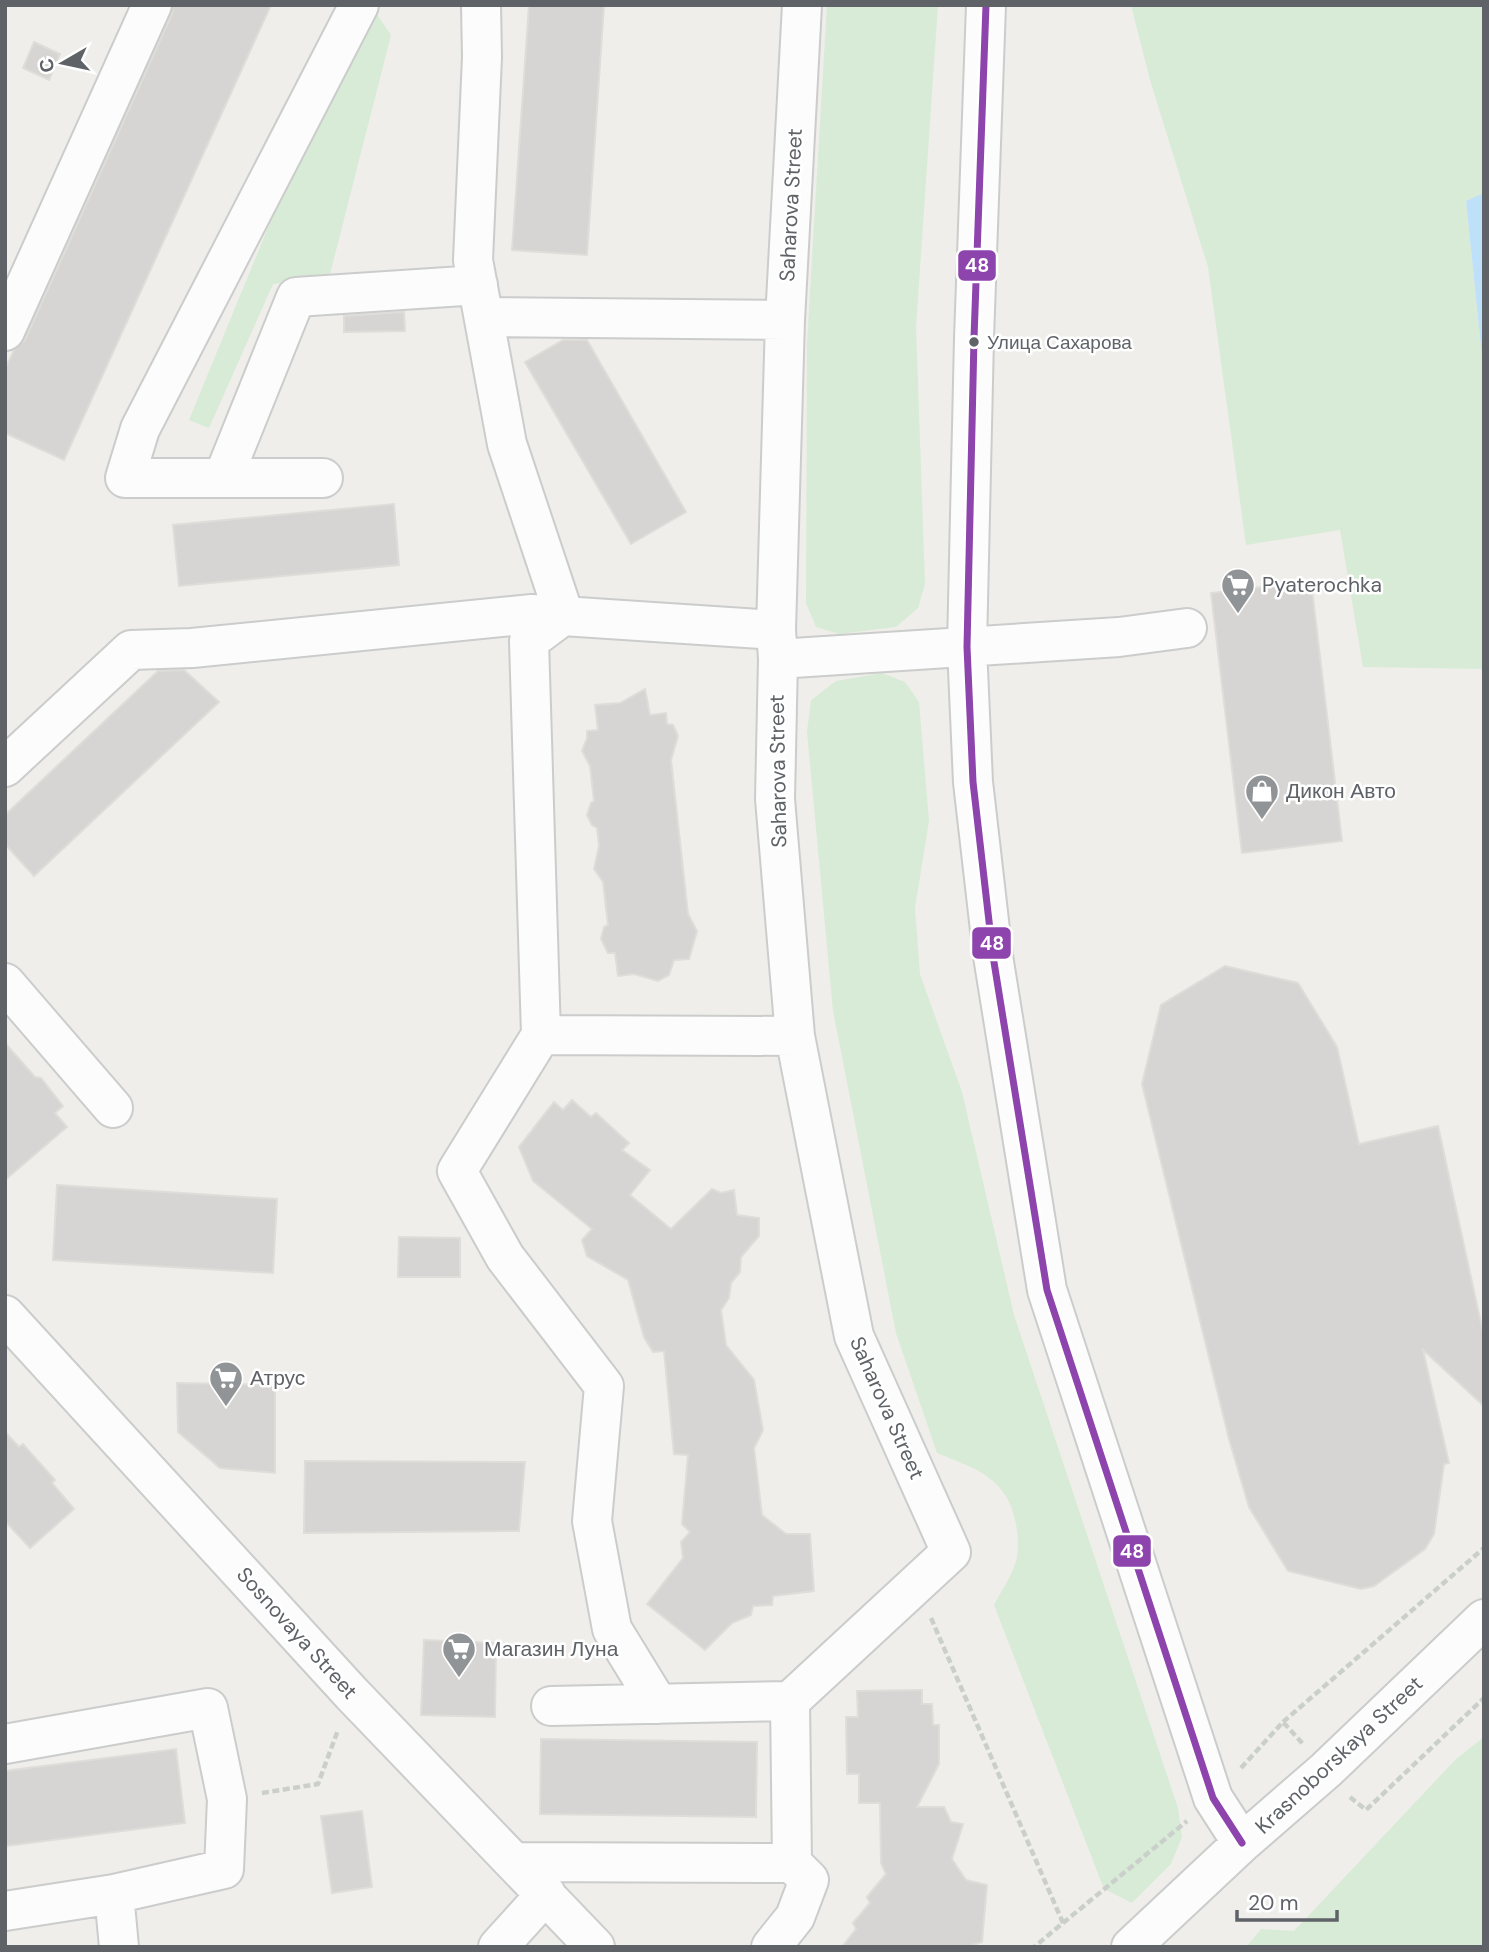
<svg xmlns="http://www.w3.org/2000/svg" width="1489" height="1952" font-family="'DM Sans',sans-serif">
	<rect width="100%" height="100%" fill="#efeeea"/>
	<!-- green -->
	<path fill="#d8ebd6" d="M827,5H938L916,327L925,584L918,608L896,627L839,634L816,627L806,603L807,343Z
		M1131,5H1484V193L1466,202L1484,376V669L1363,667L1340,530L1246,545L1208,267L1150,80Z
		M371,6L391,35L329,278L273,284L209,428L189,420L269,225Z
		M882,673L905,682L919,702L929,821L915,908L920,974L962,1092L1014,1315L1178,1808L1182,1837L1171,1864L1132,1903L1104,1889L994,1605C1001,1591 1012,1576 1016,1561C1019,1549 1018,1537 1016,1524C1007,1477 976,1469 937,1453L896,1333L833,1011L807,732L811,700L836,681Z
		M1484,1737V1947H1246L1261,1929L1294,1931L1456,1759Z"/>
	<!-- water -->
	<path fill="#bfe0f9" d="M1484,193V376L1466,201Z"/>
	<!-- building -->
	<path fill="#d6d5d3" stroke="#deddd9" stroke-width="2" d="M173,5H271L64,460L5,433V369L14,350L25,340L172,14Z
		M529,5H604L587,255L512,250Z
		M34,42L60,54L49,80L23,68Z
		M404,312L405,331L344,332V316Z
		M563,340H587L686,512L631,544L525,362Z
		M394,504L399,565L179,586L173,525Z
		M1311,581L1342,841L1242,853L1211,593Z
		M184,670L219,702L34,876L5,844V815L158,671Z
		M645,689L650,715L666,713L667,724L673,725L678,736L671,760L688,914L697,931L689,959L674,960L669,975L658,981L634,974L618,976L615,953H608L601,939L604,927L608,925L603,882L594,869L599,846L597,828L592,825L587,815L591,803L594,801L590,766L582,751L587,738V731L598,730L595,705L620,703Z
		M1225,966L1298,983L1337,1047L1359,1144L1438,1126L1484,1337V1406L1423,1350L1449,1463L1444,1464L1434,1534L1425,1549L1374,1586L1361,1589L1288,1571L1249,1507L1229,1439L1142,1084L1161,1005Z
		M5,1043L35,1077L41,1078L63,1106L55,1113L67,1127L5,1180Z
		M572,1100L591,1117L596,1113L629,1143L622,1150L650,1170L630,1195L671,1229L712,1189L721,1193L734,1190L737,1215L759,1218V1236L741,1257L740,1272L731,1283L729,1298L721,1310L726,1345L754,1380L763,1430L754,1448L762,1515L786,1534H810L814,1591L773,1596L772,1605L753,1606L751,1615L732,1623L705,1650L647,1604L683,1558L681,1542L690,1532L682,1524L688,1455L674,1454L664,1351L653,1352L644,1337L628,1280L587,1256L582,1240L592,1229L533,1181L519,1147L554,1102L563,1110Z
		M57,1185L277,1199L273,1273L53,1260Z
		M399,1237L460,1238V1277H398Z
		M177,1383L275,1385V1473L220,1468L178,1432Z
		M5,1432L19,1447L23,1444L55,1480L52,1483L74,1509L30,1548L5,1521Z
		M305,1461L525,1462L519,1531L304,1533Z
		M424,1640L496,1643L495,1717L421,1715Z
		M922,1690V1704H932L933,1725H939V1764L917,1807H944L951,1822L963,1824L952,1859L966,1880L987,1885L982,1942L967,1947H842L856,1929L853,1923L870,1903L867,1897L886,1874L881,1863L880,1803H859V1774H847L846,1717H858L857,1691Z
		M541,1739L757,1742L756,1817L540,1814Z
		M176,1749L185,1823L5,1846V1771Z
		M362,1811L372,1887L332,1893L321,1816Z"/>
	<g fill="none" stroke-linecap="round" stroke-linejoin="round">
		<!-- minor casing -->
		<g stroke="#cbcccc" stroke-width="42">
			<path id="minor" d="M481,5L482,57L473,260L507,444L564,615L529,641L541,1035L795,1036
				M986,5L974,338L967,647L973,782L993,956L1047,1290L1213,1798L1242,1843
				M484,317L785,320
				M5,331L152,5
				M223,478L296,297L478,285
				M323,478H125L140,429L359,5
				M778,659L1119,637L1187,628
				M5,767L131,650L192,648L532,614L776,630
				M5,983L113,1108
				M541,1035L457,1171L505,1257L604,1386L592,1521L612,1629L658,1704
				M5,1315L352,1694L595,1947
				M551,1706L790,1701L951,1552L854,1336L795,1036L775,799L778,659L776,630L785,320L802,5
				M5,1744L208,1708L227,1799L224,1869L114,1894L5,1911
				M516,1862L792,1863L790,1701
				M114,1894L119,1947
				M498,1947L546,1894
				M771,1947L795,1917L809,1880L792,1863
				M1131,1947L1242,1843L1326,1770L1484,1619"/>
		</g>
		<!-- path -->
		<path stroke="#cacfcc" stroke-width="4.5" stroke-dasharray="7 3.5" stroke-linecap="butt" d="M931,1618L1063,1923L1034,1947
			M1283,1722L1484,1548
			M1241,1768L1283,1722L1303,1744
			M262,1793L318,1784L338,1730
			M1350,1797L1366,1810L1484,1698
			M1063,1923L1187,1821"/>
		<!-- minor -->
		<use href="#minor" stroke="#fdfcfc" stroke-width="38"/>
		<!-- bus-1 casing -->
		<g stroke="#fff" stroke-width="12">
			<path id="bus-1" d="M986,5L974,338L967,647L973,782L993,956L1047,1290L1213,1798L1242,1843"/>
		</g>
		<!-- bus-1 -->
		<use href="#bus-1" stroke="#8e44ad" stroke-width="7"/>
	</g>
	<!-- icons -->
	<defs>
		<g id="supermarket-pin" transform="scale(1.75)"><path d="M0 17L-7.5 6A9.5 9.5 0 1 1 7.5 6Z" fill="#919496" stroke="#fff"/><path d="M-6-5.5h2.5l.6 2H6L4.5 2H-2.5L-4.4-4H-6ZM-1.5 3.2a1.3 1.3 0 1 0 .1 0ZM3 3.2a1.3 1.3 0 1 0 .1 0Z" fill="#fff"/></g>
		<g id="shop-pin" transform="scale(1.75)"><path d="M0 17L-7.5 6A9.5 9.5 0 1 1 7.5 6Z" fill="#919496" stroke="#fff"/><path d="M-5-2.5h2.3a2.7 3.5 0 0 1 5.4 0H5L5.5 6h-11ZM-1.5-2.5h3a1.5 2.3 0 0 0-3 0Z" fill="#fff"/></g>
	</defs>
	<g fill-rule="evenodd">
		<use href="#supermarket-pin" x="1238" y="585"/>
		<use href="#shop-pin" x="1262" y="791"/>
		<use href="#supermarket-pin" x="226" y="1378"/>
		<use href="#supermarket-pin" x="459" y="1649"/>
	</g>
	<!-- markers -->
	<circle fill="#5f6368" stroke="#fff" stroke-width="2.5" cx="974" cy="342" r="6"/>
	<g text-anchor="middle" dominant-baseline="central" stroke-width="5" stroke-linejoin="round" paint-order="stroke">
		<!-- bus labels -->
		<g font-size="19" fill="#5f6368" stroke="#fff" text-anchor="start">
			<text x="987" y="342">Улица Сахарова</text>
		</g>
		<!-- street labels -->
		<g font-size="21" fill="#5f6368" stroke="#fff">
			<text transform="translate(791 205) rotate(-87)">Saharova Street</text>
			<text transform="translate(778 771) rotate(-91)">Saharova Street</text>
			<text transform="translate(887 1408) rotate(66)">Saharova Street</text>
			<text transform="translate(297 1633) rotate(48)">Sosnovaya Street</text>
			<text transform="translate(1339 1755) rotate(-43)">Krasnoborskaya Street</text>
		</g>
		<!-- poi labels -->
		<g font-size="21" fill="#5f6368" stroke="#fff" text-anchor="start">
			<text x="1262" y="585">Pyaterochka</text>
			<text x="1286" y="791">Дикон Авто</text>
			<text x="250" y="1378">Атрус</text>
			<text x="484" y="1649">Магазин Луна</text>
		</g>
	</g>
	<g stroke="#fff" stroke-width="2.5">
		<rect x="957" y="249" width="40" height="33" rx="7" fill="#8e44ad"/>
		<rect x="971" y="926" width="41" height="34" rx="7" fill="#8e44ad"/>
		<rect x="1112" y="1534" width="40" height="34" rx="7" fill="#8e44ad"/>
	</g>
	<g font-size="19" text-anchor="middle" font-weight="bold" fill="#fff">
		<text x="977" y="272">48</text>
		<text x="992" y="950">48</text>
		<text x="1132" y="1558">48</text>
	</g>
	<!-- border -->
	<rect width="1489" height="1952" fill="none" stroke="#5f6368" stroke-width="14"/>
	<!-- north arrow -->
	<g transform="translate(63 63) rotate(261)" stroke="#ffffff" stroke-width="5" paint-order="stroke">
	<path d="M0-5L12 26L0 18L-12 26Z" fill="#5f6368"/>
	<text y="-10" font-size="19" font-weight="bold" text-anchor="middle" fill="#5f6368">С</text>
	</g>
	<!-- scale -->
	<path d="M1237 1910v10h100v-10" fill="none" stroke="#5f6368" stroke-width="3.5"/>
	<text x="1248" y="1910" font-size="21" fill="#5f6368" stroke="#ffffff" stroke-width="5" paint-order="stroke">20 m</text>
</svg>
